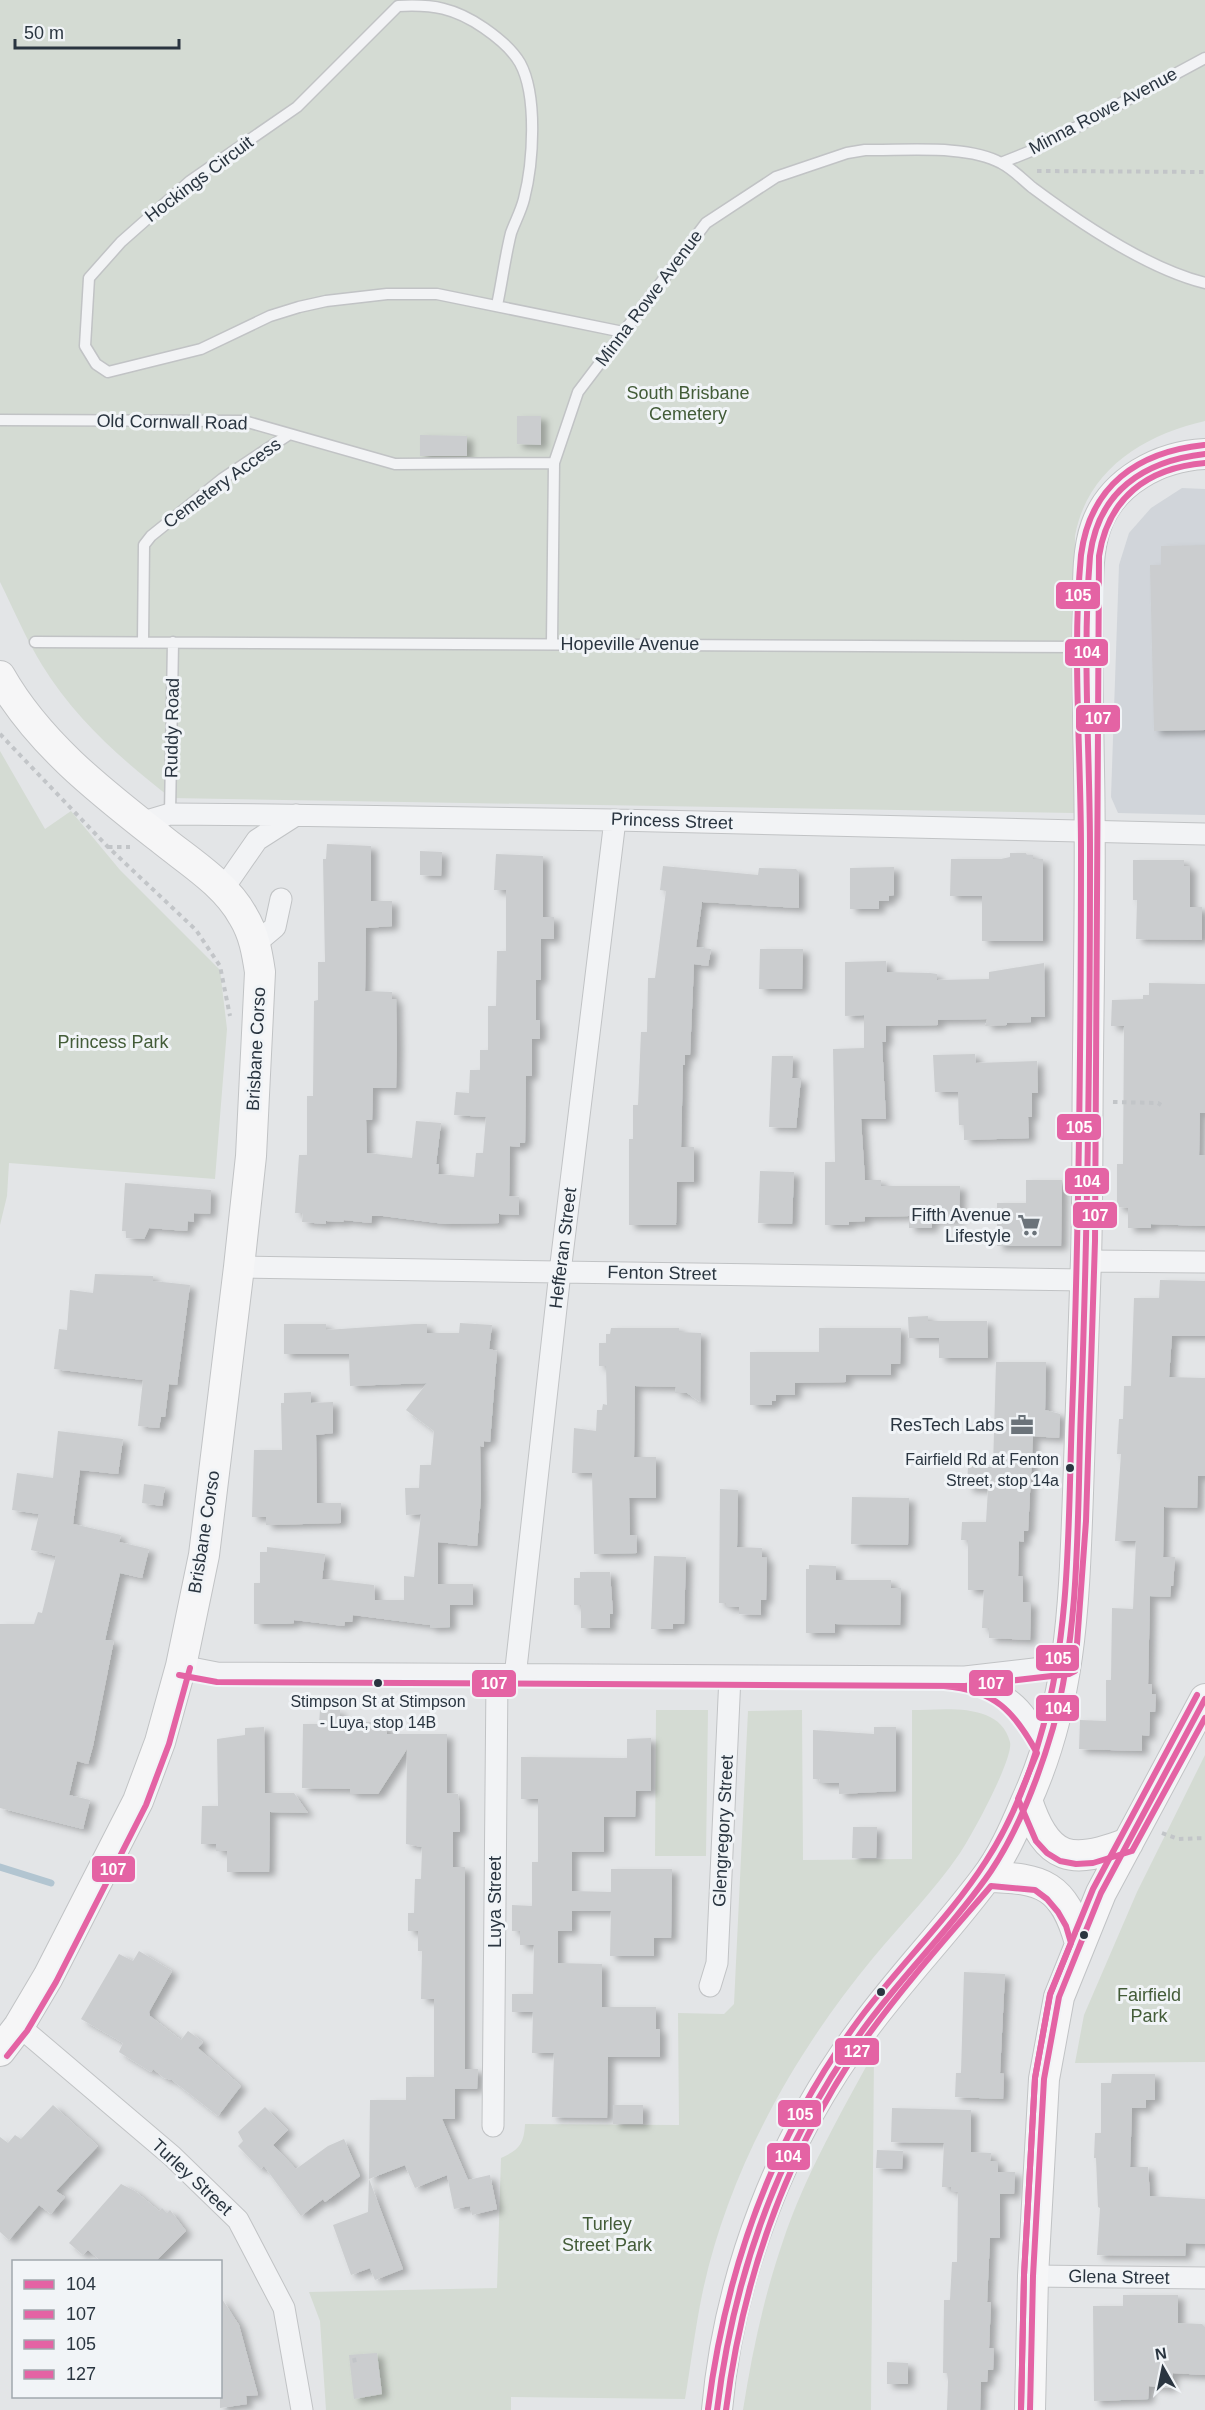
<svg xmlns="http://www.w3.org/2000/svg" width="1205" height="2410" font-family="Helvetica,sans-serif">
	<defs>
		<filter id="shadow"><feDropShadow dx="6" dy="4" stdDeviation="3" flood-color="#0004"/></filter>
	</defs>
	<rect width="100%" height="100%" fill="#e3e5e7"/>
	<!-- built -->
	<path fill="#d1d5da" d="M1182,488L1205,489V815L1118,813L1111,797L1119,565L1129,533L1151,508Z"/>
	<!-- green -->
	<path fill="#d4dbd3" d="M0,0H1205V421C1143,435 1087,470 1075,536L1074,813L171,798C122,760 75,719 42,665C26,639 14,610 0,582Z
		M0,751L45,829L71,811L120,870L220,970L227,1029L215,1179L9,1163L7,1196L0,1225Z
		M656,1710H708L706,1856H655Z
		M802,1710L803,1860L912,1859V1710C944,1710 1000,1701 1010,1742C1014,1758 971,1837 960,1853C935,1890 901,1924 873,1958C794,2053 727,2173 702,2295C695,2329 691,2364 685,2399L511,2397V2410H326L320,2321L309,2292L497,2288L501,2158C519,2150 524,2144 525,2124L679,2125L678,2013L724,2014L734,2004L748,1711Z
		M1205,1755V2062L1075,2063L1084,2015L1137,1892Z
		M874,2052L871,2410H743C752,2353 764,2296 783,2241C805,2175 841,2113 874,2052Z"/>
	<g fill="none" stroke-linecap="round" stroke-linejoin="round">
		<!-- stream -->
		<path stroke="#b2c5d1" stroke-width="7" d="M0,1867L51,1883"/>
	</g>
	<!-- building -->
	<path fill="#cbcdcf" filter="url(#shadow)" d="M517,416H541V445L517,444Z
		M420,435L467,436V456H420Z
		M1205,545V730L1154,731L1150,565H1161V546Z
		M327,844L371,846V901H392V926L366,928L365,991L392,992V999H396L397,1045L396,1088H373L372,1120H366L367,1153L412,1158L416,1121L441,1123L436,1164H439L438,1174L474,1177L476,1153H483L486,1117L454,1115L456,1092L469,1093L470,1070H480V1050H488V1006H496L497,951H506V890H494L496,854L543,856V917H554V939H541V980H536V1020H540V1039H532V1076H526L525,1143H520V1147L510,1146L509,1196L519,1197V1215L499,1214V1223L445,1224L383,1216H372L371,1223L344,1220L343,1222L326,1221V1224L302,1222L303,1213H295L299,1155H307V1096H313L314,1001L318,1000V962H325L323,859H326Z
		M420,851L442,852L441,876L420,875Z
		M1010,853H1026L1027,855H1033V859H1043V941H982V896H950L951,859H1001L1010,857Z
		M1133,860H1184V866H1190V907H1202V940L1136,939L1137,900H1133Z
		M663,866L758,875L759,868L796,869L799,872V908L702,902L696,947L711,949L708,966L694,964L690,1055H685V1065H683L681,1147H694V1182H677L676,1225H629V1139H633V1105H638L641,1032H647L648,978H655L666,891L660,890Z
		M894,867V895L889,896V901H879V909H850V868Z
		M760,949H803L802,989H759Z
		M886,961L887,972L930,973L937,974V980L989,979V972L1044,963L1045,1017H1031V1022L1007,1023V1025L985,1026L987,1019L938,1020V1025L886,1026V1042H882L886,1119H861L865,1180H881V1186H960L959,1220H932V1228H909V1216L865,1217V1221L849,1222V1225H825V1162H835L833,1049L864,1048V1015L845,1016V962Z
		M1149,983L1205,984V1113H1200L1199,1155H1205V1226L1151,1224V1228H1128V1208L1117,1207V1164H1123L1124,1026H1111L1112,1000L1143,999V995H1149Z
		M975,1054L976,1063L1037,1061L1038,1093H1032V1117H1028L1029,1138L964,1140V1125H959L958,1092H935L933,1055Z
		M772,1056H793L792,1078H801L796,1128L769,1127Z
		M760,1171L794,1172L792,1224L758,1223Z
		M1026,1180H1062L1061,1246H997V1203H1026Z
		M125,1183L211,1190L210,1214L194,1213V1222L188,1221L187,1231L149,1228L144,1239L126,1238V1231H122Z
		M95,1274L153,1276V1281L190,1285L177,1385L169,1384L165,1417H161L159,1428L138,1426L143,1380L54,1369L59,1329L67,1330L70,1290L93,1293Z
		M1160,1280L1205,1281V1336H1172L1169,1377L1205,1378V1476H1198L1197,1508L1164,1507L1163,1557H1175L1173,1586H1171L1170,1597L1150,1596L1148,1684H1152V1694H1156L1155,1712H1150L1149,1736L1142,1735V1751L1079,1749L1080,1720L1106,1721V1680H1111L1112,1608L1133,1609L1136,1541H1115L1121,1454H1117L1119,1419H1123L1124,1386H1131L1134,1298H1159Z
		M928,1316V1321H987L988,1358H939V1338H909L908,1317Z
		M460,1323L492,1325L489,1349L497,1351L490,1442L484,1441V1447L480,1446L481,1497L477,1546L438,1542V1584H473V1605H450V1627L430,1628V1625L353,1615L352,1622H345L344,1626L294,1620V1623L286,1624H254V1583H260V1552H267V1547L325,1554L322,1579L374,1585L375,1600H404V1576L414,1577L421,1514L406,1515L405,1488H419L420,1465H431L434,1431L406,1410L427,1383L350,1386L349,1354H284V1324H326V1330L415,1324H427V1333H459Z
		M611,1328H679V1332L701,1333L700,1402L687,1393H675L676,1387L635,1386L634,1457H656V1498H629L630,1535H636L637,1553L594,1554L592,1473H572L574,1428L596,1431L597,1410H602L603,1404L607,1405L606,1366H599V1343H606V1334H610Z
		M819,1328H901L900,1364H891V1375H846V1382L795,1383V1395H776V1401H772V1405H750V1352H819Z
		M996,1362H1046L1045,1410L1060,1414L1059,1438L1033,1436L1028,1531H1024V1542L1019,1541L1018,1576H1023V1602H1031L1030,1640L989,1638V1628H982L984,1590H968V1540H961L962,1522H986L988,1489L967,1488L968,1466L993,1467Z
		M311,1392V1403L333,1402V1433L316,1435L317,1503H341V1523L266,1525V1517H252L254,1450H282L281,1403H284V1393Z
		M58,1431L123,1439L118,1474L80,1470L73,1524L121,1535L119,1542L149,1549L142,1578L120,1573L105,1640H114L93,1746L88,1764L77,1761L69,1795L90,1800L83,1829L0,1808V1624H34L38,1612L42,1613L56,1556L31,1550L39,1514L12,1510L17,1473L53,1478Z
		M144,1484L165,1487L162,1506L142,1503Z
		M720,1489L738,1490L737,1547L762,1548V1557L767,1558L766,1600H761V1615L739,1614V1607H726V1603H719Z
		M852,1497L909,1498L908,1545L851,1544Z
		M654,1556L686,1557L684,1624H673V1629H651Z
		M809,1565L836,1566V1580H891V1588H901L900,1625L835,1624V1633H806V1569H809Z
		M580,1572H610L613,1614H610V1628H581V1605H574V1578H580Z
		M320,1710H340V1722H375V1725H387V1734H447V1793L458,1794L460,1806V1832H453V1867H465V2069H478L477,2089H455V2119H442L468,2180L490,2175L497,2209L472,2215L470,2206L454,2209L447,2175L415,2188L405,2165L369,2179L370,2100H406V2077H434V1999H421L422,1951H418V1931H408V1913H414L415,1879H421L422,1847L406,1844L407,1749L378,1794H350V1789L302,1788L303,1724H319Z
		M264,1727L265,1793H294L308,1813L270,1812L269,1872H227V1851H216V1844H201L202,1806H218L217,1739L245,1735V1728Z
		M874,1727H896V1791L839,1794V1783H819L820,1779H813V1730L874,1734Z
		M651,1738V1791H636L635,1817H604V1852H572V1891L611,1892V1869H672L671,1938H654V1956H610L611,1911H572V1931H558V1963L602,1964V2007H656V2029H660V2057H608L607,2118L552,2117L554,2053H532L533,2012H512V1994H533L534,1945H520V1931H512V1905L532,1906V1862H538V1799H521V1757L627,1758V1739Z
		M853,1827H877L876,1858H852Z
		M139,1951L172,1971L149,2012L150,2016L181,2040L188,2031L203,2042L198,2048L241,2086L218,2116L172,2080L164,2078L153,2069L151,2072L119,2052L123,2043L81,2019L119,1954L133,1961Z
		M964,1972L1005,1974L1000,2073L1004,2074L1003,2099L955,2097L956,2073H961Z
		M1112,2074H1155V2100H1146V2108H1132L1130,2167H1148L1150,2196L1205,2199V2244L1186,2243L1185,2256L1097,2255L1100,2208L1098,2207L1096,2158H1094L1095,2133H1101V2083H1111Z
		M53,2105L98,2146L56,2191L65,2197L51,2214L39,2205L9,2240L0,2232V2137L8,2143L15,2135L21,2139Z
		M613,2105H643V2124H613Z
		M265,2107L288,2130L273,2145L296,2169L328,2146L344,2139L360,2176L325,2202L323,2199L301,2216L264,2166L260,2169L238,2146L243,2141L238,2132Z
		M892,2108L971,2110V2152L991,2153L990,2161H998V2172H1015L1014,2194H1000V2238H990L987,2302H991L989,2348H994L993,2370H988L987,2382H981L980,2410H947L948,2381L947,2373H943L944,2300H950L952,2262H957L958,2192H951V2187H942L944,2143L891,2142Z
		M877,2150L903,2151L902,2169L876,2168Z
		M369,2179L403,2269L375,2280L370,2268L351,2275L333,2225L368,2212Z
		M121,2184L135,2191L159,2211L162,2208L167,2213L170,2210L186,2231L155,2262H102L88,2250L83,2255L69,2243Z
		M1123,2295H1178V2323L1202,2324L1205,2327V2375L1173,2373L1170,2388L1149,2386L1148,2399L1094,2401L1093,2306H1123Z
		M220,2296L239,2325L258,2395L246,2396L247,2404L220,2408Z
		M377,2353L382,2394L354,2399L349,2355Z
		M887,2362L908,2363V2384H887Z"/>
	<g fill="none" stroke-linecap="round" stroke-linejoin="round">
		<!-- lane casing -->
		<g stroke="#c1c3c5" stroke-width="13">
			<path id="lane" d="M1001,163L1036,149L1205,58
				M497,305C502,282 505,257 511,233C515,222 521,211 524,199C533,164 538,96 520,63C512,49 497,37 484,28C455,8 433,4 398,6L297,107L190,181L121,242L89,278L85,346L96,364L108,372L201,349L270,316L299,307L326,301L387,294H437L623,332
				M0,420L244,421L395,464L554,463
				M143,641L144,545L151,536L222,479L288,435
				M35,642L1087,647
				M552,643L554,463L578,392L706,223L776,177L847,153L865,150C903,151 967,144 1001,163C1013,169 1023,180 1033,188C1080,223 1149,269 1205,283
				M170,814L173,642"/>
		</g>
		<!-- street casing -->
		<g stroke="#c1c3c5" stroke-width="23">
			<path id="street" d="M140,823L170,814L274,815L615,820L1205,834
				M223,889L257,840L296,815
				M256,943L275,927L281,899
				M1086,1261L1205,1262
				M239,1267L1085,1280
				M181,1666L217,1673L965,1677L1068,1665
				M515,1677L560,1272L615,820
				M965,1677C1014,1697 1023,1706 1047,1753
				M710,1986L717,1963L730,1676
				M19,2026L172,2156L238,2220L284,2308L302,2410
				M493,2126L497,1677
				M1033,2276L1205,2278"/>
		</g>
		<!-- secondary casing -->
		<g stroke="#c1c3c5" stroke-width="32">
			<path id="secondary" d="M0,676C38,743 100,791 160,838C188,861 225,883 243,916C254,934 257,952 260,972L251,1156L239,1267L204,1555L181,1666L160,1742L138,1801L48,1977L19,2026L0,2051
				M1027,1800C1047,1862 1072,1865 1128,1843
				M987,1877C1043,1878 1064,1885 1080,1943
				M717,2410C729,2274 782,2137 864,2028C902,1976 947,1930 985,1879C1002,1857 1014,1830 1025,1804C1072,1702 1074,1603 1078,1493C1081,1415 1084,1337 1086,1259C1088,1192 1087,1124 1088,1057C1089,961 1091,865 1089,770C1088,716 1087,663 1088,610C1088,583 1087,551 1096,526C1112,481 1160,456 1205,454
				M1030,2410L1033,2276L1044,2079L1059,1997L1101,1893L1205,1699"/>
		</g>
		<!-- path -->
		<path stroke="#c2c5c8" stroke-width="4" stroke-dasharray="4.5 4.5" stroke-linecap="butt" d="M1037,171L1205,172
			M0,734L108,847L196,930L220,966L230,1016
			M108,847H130
			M1113,1102L1158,1103L1161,1105
			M1162,1833L1178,1839L1205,1838
			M354,2358L355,2363"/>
		<!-- lane -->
		<use href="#lane" stroke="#f2f3f5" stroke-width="10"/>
		<!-- street -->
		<use href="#street" stroke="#f2f3f5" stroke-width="21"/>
		<!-- secondary -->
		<use href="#secondary" stroke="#f6f6f7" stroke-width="30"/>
		<!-- bus-1 casing -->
		<g stroke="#f1f4f7" stroke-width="10">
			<path id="bus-1" d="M717,2410C734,2271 780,2145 862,2031C902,1975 952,1928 991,1871C1019,1829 1039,1776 1053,1728C1081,1625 1077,1513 1081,1407C1088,1222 1090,1036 1090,850C1090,752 1082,654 1090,556C1098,492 1143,461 1205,454
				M1030,2410L1033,2276L1044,2079L1059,1997L1101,1893L1205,1699"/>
		</g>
		<!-- bus-2 casing -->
		<g stroke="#f1f4f7" stroke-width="10">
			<path id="bus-2" d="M179,1675L217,1682L965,1686L1069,1674L1075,1671L1086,1521L1095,1241L1099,556C1108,498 1147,468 1205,463
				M944,1686C995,1690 1014,1711 1037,1753L1018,1799L1036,1841L1047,1853L1060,1861L1076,1864L1093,1863L1132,1851L1205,1718
				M7,2056L27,2031L56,1982L146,1805L169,1744L190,1668"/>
		</g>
		<!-- bus-3 casing -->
		<g stroke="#f1f4f7" stroke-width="10">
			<path id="bus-3" d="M708,2409C726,2267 773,2137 858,2021C898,1966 949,1919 986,1861C1012,1821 1031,1772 1043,1727C1071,1627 1068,1519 1072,1416C1079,1227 1081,1038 1081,849C1081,751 1072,652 1081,555C1090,486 1137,452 1204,445
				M1021,2410L1024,2275L1035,2078L1050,1994L1093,1889L1197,1695"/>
		</g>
		<!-- bus-4 casing -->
		<g stroke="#f1f4f7" stroke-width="10">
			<path id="bus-4" d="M726,2410C743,2276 788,2149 866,2038C904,1985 948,1936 991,1886L1035,1890L1047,1899L1058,1912L1066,1926L1071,1943L1050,1995L1035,2078L1024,2275L1021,2410"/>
		</g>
		<!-- bus-1 -->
		<use href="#bus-1" stroke="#e463a4" stroke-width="6"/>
		<!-- bus-2 -->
		<use href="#bus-2" stroke="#e463a4" stroke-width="6"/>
		<!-- bus-3 -->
		<use href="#bus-3" stroke="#e463a4" stroke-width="6"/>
		<!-- bus-4 -->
		<use href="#bus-4" stroke="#e463a4" stroke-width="6"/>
	</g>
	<!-- icons -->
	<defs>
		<g id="supermarket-bare" transform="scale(1.8)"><path d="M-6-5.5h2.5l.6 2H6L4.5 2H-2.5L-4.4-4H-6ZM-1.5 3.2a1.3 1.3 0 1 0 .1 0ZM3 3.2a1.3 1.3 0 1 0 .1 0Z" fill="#6b737a" stroke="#f1f4f7" stroke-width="2.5" paint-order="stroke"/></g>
		<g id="office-bare" transform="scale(1.8)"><path d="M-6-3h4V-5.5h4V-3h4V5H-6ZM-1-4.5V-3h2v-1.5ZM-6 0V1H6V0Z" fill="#6b737a" stroke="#f1f4f7" stroke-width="2.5" paint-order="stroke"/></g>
	</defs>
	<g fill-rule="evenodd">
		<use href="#supermarket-bare" x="1029" y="1225"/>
		<use href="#office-bare" x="1022" y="1425"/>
	</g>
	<!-- markers -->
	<g fill="#2a3540" stroke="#f1f4f7" stroke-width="2">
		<circle cx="1070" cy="1468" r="5"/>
		<circle cx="378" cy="1683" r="5"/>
		<circle cx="1084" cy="1935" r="5"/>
		<circle cx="881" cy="1992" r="5"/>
	</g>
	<g text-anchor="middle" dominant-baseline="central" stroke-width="6" stroke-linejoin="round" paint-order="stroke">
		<!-- bus labels -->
		<g font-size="16" fill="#2a3540" stroke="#f1f4f7" text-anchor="end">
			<text x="1059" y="1459">Fairfield Rd at Fenton<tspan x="1059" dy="21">Street, stop 14a</tspan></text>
			<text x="378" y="1701" text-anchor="middle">Stimpson St at Stimpson<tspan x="378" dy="21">- Luya, stop 14B</tspan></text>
		</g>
		<!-- street labels -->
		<g font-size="18" fill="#2a3540" stroke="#f1f4f7">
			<text transform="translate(1103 111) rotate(-28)">Minna Rowe Avenue</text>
			<text transform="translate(199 179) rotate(-37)">Hockings Circuit</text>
			<text transform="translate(649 298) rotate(-53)">Minna Rowe Avenue</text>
			<text transform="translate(172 422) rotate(1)">Old Cornwall Road</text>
			<text transform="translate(222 483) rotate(-36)">Cemetery Access</text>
			<text x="630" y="644">Hopeville Avenue</text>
			<text transform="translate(172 728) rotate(-89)">Ruddy Road</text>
			<text transform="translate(672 821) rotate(2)">Princess Street</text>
			<text transform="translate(256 1049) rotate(-87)">Brisbane Corso</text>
			<text transform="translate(563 1248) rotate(-83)">Hefferan Street</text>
			<text transform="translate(662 1273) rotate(1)">Fenton Street</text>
			<text transform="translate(204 1532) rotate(-81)">Brisbane Corso</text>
			<text transform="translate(723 1831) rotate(-87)">Glengregory Street</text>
			<text transform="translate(495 1902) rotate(-90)">Luya Street</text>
			<text transform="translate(192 2177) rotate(43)">Turley Street</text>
			<text transform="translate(1119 2277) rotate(1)">Glena Street</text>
		</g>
		<!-- park labels -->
		<g font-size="18" fill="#435c38" stroke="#f1f4f7">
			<text x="688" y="393">South Brisbane<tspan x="688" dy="21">Cemetery</tspan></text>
			<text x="113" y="1042">Princess Park</text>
			<text x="1149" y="1995">Fairfield<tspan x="1149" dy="21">Park</tspan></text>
			<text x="607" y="2224">Turley<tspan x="607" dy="21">Street Park</tspan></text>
		</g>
		<!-- poi labels -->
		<g font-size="18" fill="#2a3540" stroke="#f1f4f7" text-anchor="end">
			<text x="1011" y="1215">Fifth Avenue<tspan x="1011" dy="21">Lifestyle</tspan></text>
			<text x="1004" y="1425">ResTech Labs</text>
		</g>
	</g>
	<g stroke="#f1f4f7" stroke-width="2">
		<rect x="1055" y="581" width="46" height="29" rx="6" fill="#e463a4"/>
		<rect x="1064" y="638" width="45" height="29" rx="6" fill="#e463a4"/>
		<rect x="1075" y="704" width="46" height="29" rx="6" fill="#e463a4"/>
		<rect x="1056" y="1113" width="46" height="28" rx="6" fill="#e463a4"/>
		<rect x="1064" y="1167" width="46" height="28" rx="6" fill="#e463a4"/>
		<rect x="1072" y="1201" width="46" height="28" rx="6" fill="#e463a4"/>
		<rect x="1035" y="1644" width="45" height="28" rx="6" fill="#e463a4"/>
		<rect x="968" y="1669" width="46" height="28" rx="6" fill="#e463a4"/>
		<rect x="471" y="1669" width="46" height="29" rx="6" fill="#e463a4"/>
		<rect x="1035" y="1694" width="45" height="28" rx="6" fill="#e463a4"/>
		<rect x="91" y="1855" width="45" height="28" rx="6" fill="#e463a4"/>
		<rect x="834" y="2037" width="46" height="29" rx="6" fill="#e463a4"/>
		<rect x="777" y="2099" width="45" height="29" rx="6" fill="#e463a4"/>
		<rect x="766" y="2142" width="45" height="29" rx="6" fill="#e463a4"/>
	</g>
	<g font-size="16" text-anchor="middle" font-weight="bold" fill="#fff">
		<text x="1078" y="601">105</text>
		<text x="1087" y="658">104</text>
		<text x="1098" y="724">107</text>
		<text x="1079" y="1133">105</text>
		<text x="1087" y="1187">104</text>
		<text x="1095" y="1221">107</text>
		<text x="1058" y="1664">105</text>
		<text x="991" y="1689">107</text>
		<text x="494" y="1689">107</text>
		<text x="1058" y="1714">104</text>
		<text x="113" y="1875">107</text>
		<text x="857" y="2057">127</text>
		<text x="800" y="2120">105</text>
		<text x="788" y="2162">104</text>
	</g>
	<!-- legend -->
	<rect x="12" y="2260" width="210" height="138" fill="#f1f4f7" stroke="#a1a8ae" stroke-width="1.5"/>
	<rect x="24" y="2280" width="30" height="9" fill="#e463a4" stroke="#a1a8ae" stroke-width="1.5"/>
	<text x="66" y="2290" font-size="18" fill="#2a3540">104</text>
	<rect x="24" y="2310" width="30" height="9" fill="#e463a4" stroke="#a1a8ae" stroke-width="1.5"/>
	<text x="66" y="2320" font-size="18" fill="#2a3540">107</text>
	<rect x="24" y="2340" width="30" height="9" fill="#e463a4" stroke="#a1a8ae" stroke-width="1.5"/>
	<text x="66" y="2350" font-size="18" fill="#2a3540">105</text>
	<rect x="24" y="2370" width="30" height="9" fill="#e463a4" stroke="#a1a8ae" stroke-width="1.5"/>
	<text x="66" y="2380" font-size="18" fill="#2a3540">127</text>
	<!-- north arrow -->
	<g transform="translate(1163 2368) rotate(351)" stroke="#f1f4f7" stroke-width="4.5" paint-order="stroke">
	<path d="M0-4.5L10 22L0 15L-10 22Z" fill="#2a3540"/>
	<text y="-9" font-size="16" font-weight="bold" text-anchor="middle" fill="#2a3540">N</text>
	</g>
	<!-- scale -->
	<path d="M15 39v9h164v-9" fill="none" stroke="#2a3540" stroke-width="3"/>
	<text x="24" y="39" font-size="18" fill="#2a3540" stroke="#f1f4f7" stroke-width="4.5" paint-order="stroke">50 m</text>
</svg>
